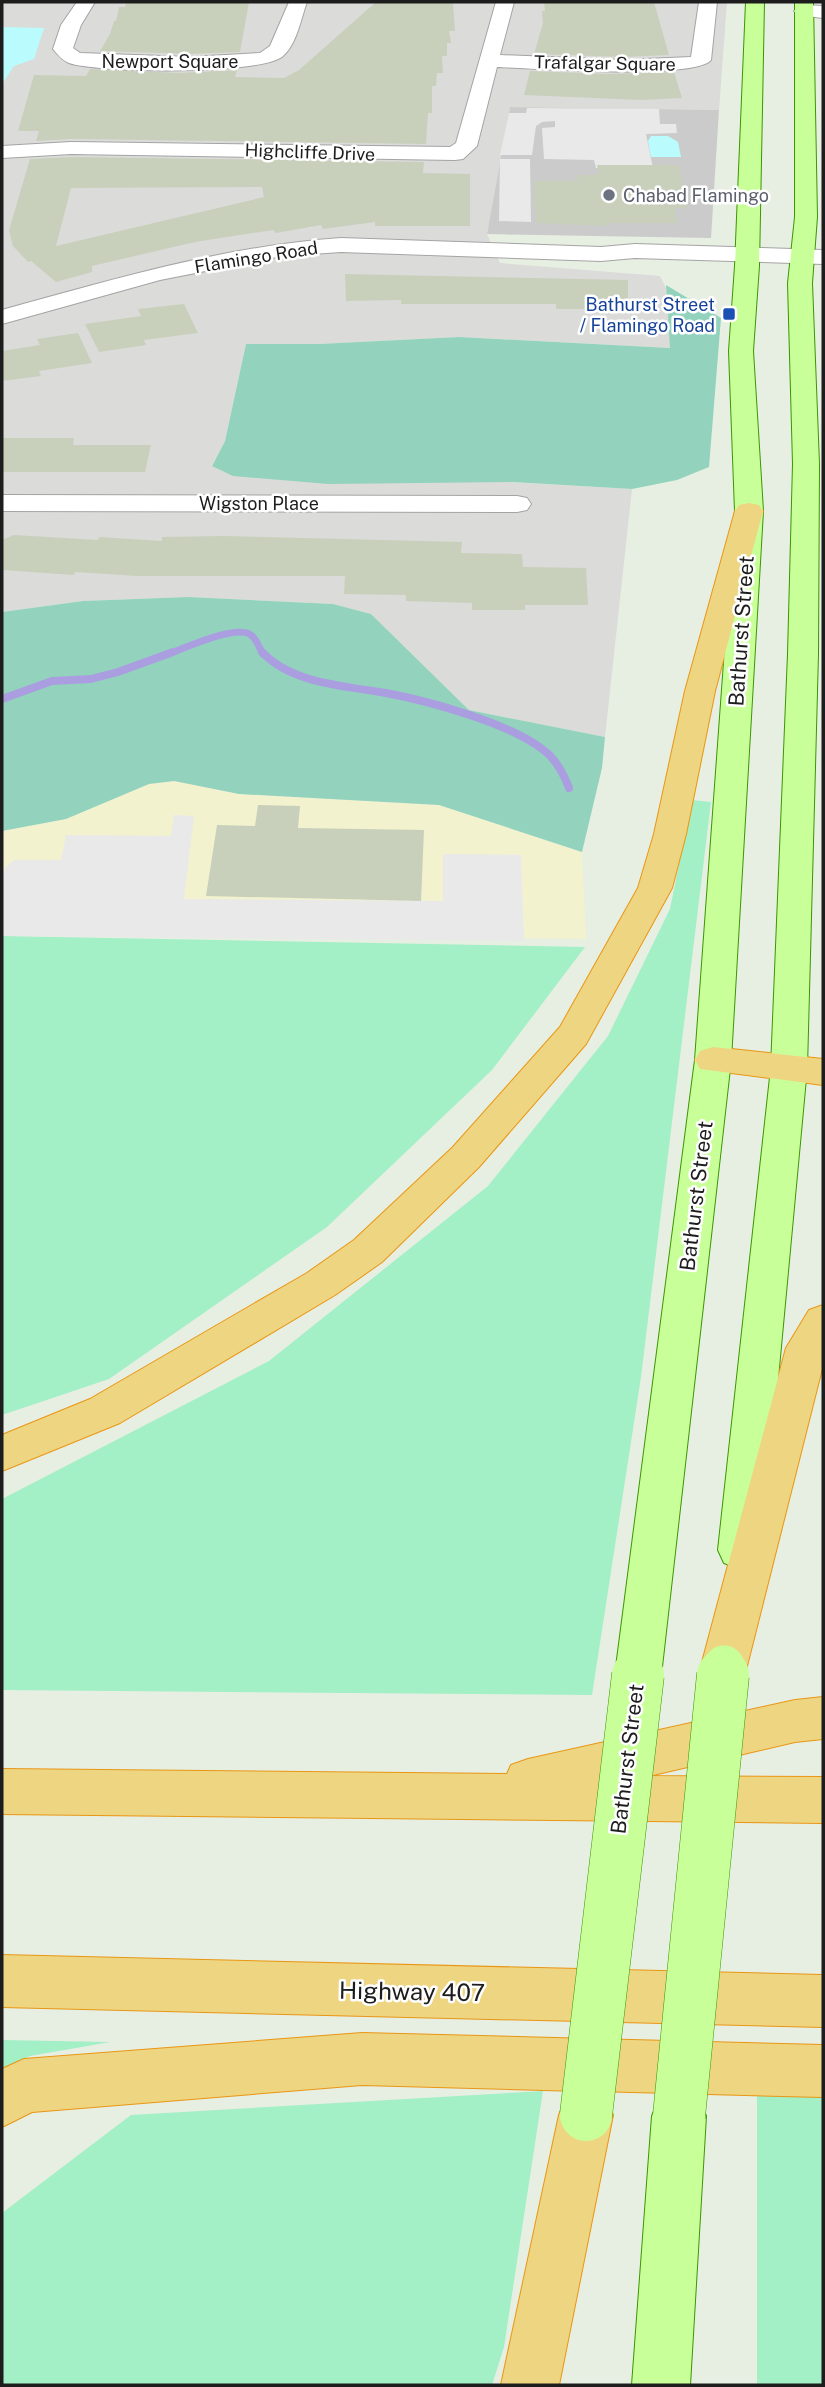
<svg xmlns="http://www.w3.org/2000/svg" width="825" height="2387" font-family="'Public Sans',sans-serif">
	<rect width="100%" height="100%" fill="#e7efe2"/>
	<!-- residential -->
	<path fill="#dbdbda" d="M2,2H727L719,110L510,107L487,234L500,263L660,276L666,288L671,348L459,337L319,344H246L225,441L212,465L632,489L605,737L469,710L371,614L333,604L188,597L83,601L2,612Z"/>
	<!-- commercial -->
	<path fill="#f2f2cf" d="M174,781L239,794L439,805L582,852L586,939L2,934V831L66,819L149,784Z"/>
	<!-- religious -->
	<path fill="#cbcbcb" d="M510,107L719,110L711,238L487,234Z"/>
	<!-- grass -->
	<path fill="#a3efc6" d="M692,800L711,802L641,1377L592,1695L2,1690V1499L269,1361L488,1186L608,1036L670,909Z
		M2,936L585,947L492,1070L327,1227L109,1379L2,1415Z
		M2,2040L110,2042L30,2056L2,2069Z
		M757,2089L823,2090V2385H757Z
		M543,2091L504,2347L492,2385H2V2213L131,2115Z"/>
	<!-- forest -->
	<path fill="#93d3bd" d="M666,285L721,318L709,467L677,480L632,489L512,482L328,484L233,476L212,466L225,441L246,344H319L459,337L670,348Z
		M188,597L333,604L371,614L469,710L605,737L602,768L582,852L439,805L239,794L174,781L149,784L66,819L2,831V612L83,601Z"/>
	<!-- park -->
	<path fill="#bafcfe" d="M2,27L44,28L34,59L14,66L2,84Z
		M651,136H668L678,142L681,157H651L648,141Z"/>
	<!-- parking -->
	<path fill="#e9e9e9" d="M527,108L659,109L660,124H676L677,133L646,134L653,168H596L594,160L544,159L542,128L555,127V121L542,122L536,126L532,155H500L509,113H526Z
		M500,159H530L531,222L499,221Z
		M174,815L194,816L184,899L443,901V854L521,855L524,941L2,936V880L5,868L14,860H61L66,835L171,836Z"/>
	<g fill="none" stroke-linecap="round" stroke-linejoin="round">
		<!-- stream-far1 -->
		<path stroke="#aa9ee1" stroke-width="7" d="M168,654C186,648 236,624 251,635C257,639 259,648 263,654"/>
		<!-- stream -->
		<path stroke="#aa9ee1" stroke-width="8" d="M262,652C292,684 346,686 386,693C429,701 513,724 546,752C557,761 564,775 569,788
			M2,699L52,681L91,679L118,672L173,652"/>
	</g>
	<!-- building -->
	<path fill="#c8d0bb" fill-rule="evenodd" d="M126,2H249L240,52L190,54L100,51L110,34L114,21H116L119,7H125Z
		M376,2H453L455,31H449L451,43H447V56H442L443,73H437L436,86H432V113H428L426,144L71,139L36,141L39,131H18L34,75L86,76L90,69L179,73L237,70L235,77L284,78L299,70Z
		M544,2H654L669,55L623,57L534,54L543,23L542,11H545Z
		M530,71L610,74L674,72L682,98L641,100L524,95Z
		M71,157L424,162L423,173L470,174V226H375V222L323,229L321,225L276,233L273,230L195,242L92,266V272L56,282L31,261L28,262L13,246L9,230L30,159ZM262,187L264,197L56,246L71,188Z
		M597,165H679L687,208H675L677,223H606L607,226L536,223L534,181H578L576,175H599Z
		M345,274L628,280V304H601V309H556V304H401V300L346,301Z
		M184,304L198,333L144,340L146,345L99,352L85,324L141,316L138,309Z
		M78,333L92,363L39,371L41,376L2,381V351L40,345L37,339Z
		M2,438H74L73,445H151L145,472H2Z
		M14,535L98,540L99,537L162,541V537L224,536L462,542L461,553L522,554L523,567L586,568L588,605H525V610H472V603L406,601V595L344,594L345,576H138L75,572L74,575L2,570V540Z
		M258,805L300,806L298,828L424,830L421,901L206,896L217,825L255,826Z"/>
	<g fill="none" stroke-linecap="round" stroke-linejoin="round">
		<!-- minor casing -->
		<g stroke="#a4a4a4" stroke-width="2">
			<path id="minor" d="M77,2H95L81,25L73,48L80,53L190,57L260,53L270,46L289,2H307C301,18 297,44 283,56C263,75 97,73 69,63C62,60 58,55 53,49L61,25Z
				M496,2H514L500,55L623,60L691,57L699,2H717L711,60C696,80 529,68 497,67L477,146L463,159L455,160L71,154L2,158V146L71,142L450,147L456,143Z
				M804,5L823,6V18L797,15L794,11L797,7Z
				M341,238L601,247L635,244L823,250V264L635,258L601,261L341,252L282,256L160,280L2,324V310C114,279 225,246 341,238Z
				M2,495L517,496L527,498L531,504L527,510L517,512L2,511Z"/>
		</g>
		<!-- major casing -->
		<g stroke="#399700" stroke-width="2">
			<path id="major" d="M746,2H764L759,266L753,351L763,511L731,1060L662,1667L655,1682L639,1688L623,1682L616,1667L695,1060L735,511L729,351L735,266Z
				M795,2H813L817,217L812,283L819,464L818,654L807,1068L762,1550L756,1563L740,1569L724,1563L718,1550L771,1068L788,654L793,464L788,283L795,217Z
				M679,2089L698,2097L706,2116L690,2385H632L652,2116L660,2097Z"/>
		</g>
		<!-- highway casing -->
		<g stroke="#e99614" stroke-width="2">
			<path id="highway" d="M749,503L759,505L763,511L715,691L686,834L672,888L586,1044L479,1167L382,1262L335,1295L120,1423L2,1471V1435L90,1399L307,1273L354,1240L453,1147L560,1027L638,888L654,834L685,691L735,511L739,505Z
				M713,1047L823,1059V1085L700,1069L695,1060L700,1051Z
				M823,1305V1365L747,1666L740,1681L724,1687L708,1681L701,1666L786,1348L809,1310Z
				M823,1697V1739L795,1742L649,1776L823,1777V1823L2,1814V1769L507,1774L511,1765L528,1759L795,1700Z
				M2,1955L823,1975V2027L2,2007Z
				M362,2033L823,2045V2097L594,2091L605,2096L613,2115L559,2385H501L559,2115L567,2096L579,2091L362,2085L32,2112L2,2127V2069L24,2059Z"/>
		</g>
		<!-- minor -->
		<use href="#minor" fill="#fff" fill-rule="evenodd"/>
		<!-- major -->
		<use href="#major" fill="#c9ff98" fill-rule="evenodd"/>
		<!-- highway -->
		<use href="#highway" fill="#eed582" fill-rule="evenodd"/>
		<!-- major-bridge-far1 casing -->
		<g stroke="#399700" stroke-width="43" stroke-linecap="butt">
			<path id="major-bridge-far1" d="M638,1676L639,1667
				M723,1676L724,1666"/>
		</g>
		<!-- major-bridge casing -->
		<g stroke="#399700" stroke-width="53" stroke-linecap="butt">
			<path id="major-bridge" d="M586,2115L638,1675
				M679,2116L723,1675"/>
		</g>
		<!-- major-bridge-far1 -->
		<use href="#major-bridge-far1" stroke="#c9ff98" stroke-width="41"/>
		<!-- major-bridge -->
		<use href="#major-bridge" stroke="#c9ff98" stroke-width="52"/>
	</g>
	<!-- markers -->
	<circle fill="#6b7280" stroke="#fff" stroke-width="2.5" cx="609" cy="195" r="7"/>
	<rect fill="#1a4fb4" stroke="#fff" stroke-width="2.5" x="722" y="307" width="14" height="14" rx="3.5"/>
	<g text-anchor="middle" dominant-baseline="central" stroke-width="5" stroke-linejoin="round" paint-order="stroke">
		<!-- far-street labels -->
		<g font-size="18" fill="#1d1d1d" stroke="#fff">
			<text x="170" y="61">Newport Square</text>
			<text transform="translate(605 63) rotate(1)">Trafalgar Square</text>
			<text transform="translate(310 152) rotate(2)">Highcliffe Drive</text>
			<text transform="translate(256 257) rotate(-9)">Flamingo Road</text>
			<text x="259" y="503">Wigston Place</text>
		</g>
		<!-- far-worship labels -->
		<g font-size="18" fill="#5b616d" stroke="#fff" text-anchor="start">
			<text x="623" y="195">Chabad Flamingo</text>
		</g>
		<!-- far-transit labels -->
		<g font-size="18" fill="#164399" stroke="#fff" text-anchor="end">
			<text x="715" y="304">Bathurst Street<tspan x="715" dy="21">/ Flamingo Road</tspan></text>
		</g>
		<!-- street labels -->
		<g font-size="21" fill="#1d1d1d" stroke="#fff">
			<text transform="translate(741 631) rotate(-86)">Bathurst Street</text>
			<text transform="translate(696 1196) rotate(-83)">Bathurst Street</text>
			<text transform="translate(627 1759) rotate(-83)">Bathurst Street</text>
		</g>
		<!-- near-street labels -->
		<g font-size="24" fill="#1d1d1d" stroke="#fff">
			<text transform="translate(412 1991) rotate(1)">Highway 407</text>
		</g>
	</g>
	<!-- border -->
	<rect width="825" height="2387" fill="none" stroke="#1d1d1d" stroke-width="7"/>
</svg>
